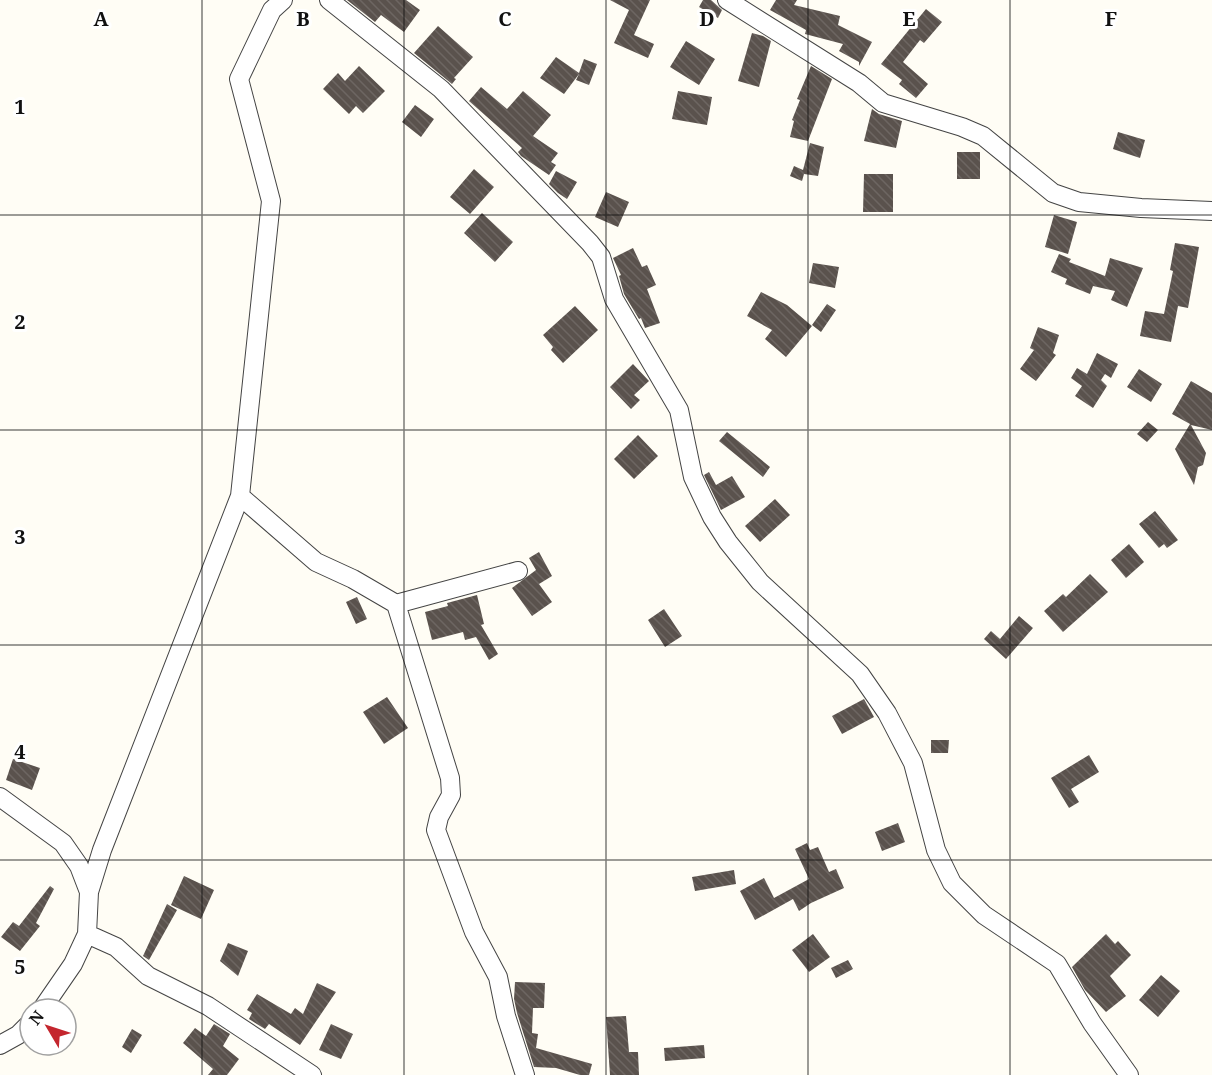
<svg xmlns="http://www.w3.org/2000/svg" width="1212" height="1075" font-family="'Noto Serif',serif">
	<defs>
		<pattern id="building-back-hatch" width="6" height="6" patternUnits="userSpaceOnUse" patternTransform="scale(1.5)"><rect width="6" height="6" fill="#5a524d"/><path d="M-1 5l2 2M0 0l6 6M5-1l2 2" fill="none" stroke="#6d6662"/></pattern>
	</defs>
	<rect width="100%" height="100%" fill="#fffdf5"/>
	<!-- building -->
	<path fill="url(#building-back-hatch)" d="M347,0H406L420,10L404,32L381,15L375,22Z
		M610,0H650L634,35L654,44L648,58L614,43L629,10Z
		M703,0H711L722,10L718,18L699,7Z
		M776,0H797L794,5L840,16L838,25L872,42L859,66V62L839,51L843,44L805,34L806,30L770,10Z
		M926,9L942,22L924,43L920,40L903,62L928,84L916,98L899,84L902,80L881,64Z
		M438,26L473,57L454,78L456,79L452,84L414,53Z
		M752,33L763,36L771,41L759,87L738,81Z
		M686,41L715,59L699,85L670,67Z
		M556,57L579,73L584,59L597,64L589,85L576,80L579,74L564,94L540,78Z
		M359,66L385,91L363,113L356,106L349,114L323,89L338,73L345,81Z
		M811,66L832,79L808,141L790,137L794,121L792,120L800,100L797,99Z
		M481,87L507,109L523,91L551,115L533,136L558,153L551,162L556,165L549,175L521,156L518,152L522,148L469,101Z
		M678,91L712,97L707,125L672,119Z
		M415,105L434,119L421,137L402,122Z
		M872,109L879,114L902,121L896,148L864,141Z
		M1118,132L1145,140L1140,158L1113,149Z
		M810,143L824,147L818,176L804,174L802,181L790,176L794,166L803,170Z
		M957,152H980V179H957Z
		M474,169L494,187L470,214L450,197Z
		M556,171L577,182L567,199L558,193L549,184Z
		M864,174H893V212H863Z
		M606,192L629,202L618,227L595,217Z
		M482,213L513,242L495,262L464,233Z
		M1054,215L1077,222L1068,254L1045,247Z
		M1175,243L1199,247L1188,308L1178,306L1171,342L1140,336L1145,311L1164,314L1173,271L1170,270Z
		M633,248L642,267L647,265L656,285L647,289L660,323L645,328L641,318L639,319L624,294L619,276L621,275L613,258Z
		M1059,254L1071,259L1069,262L1105,276L1110,258L1143,268L1127,307L1111,300L1115,291L1093,286L1090,294L1065,284L1067,279L1051,272Z
		M813,263L839,267L835,288L809,283Z
		M761,292L787,305L812,326L786,357L765,339L772,330L747,316Z
		M827,304L836,310L821,332L812,325Z
		M575,306L598,330L563,363L551,350L553,347L543,335Z
		M1038,327L1059,335L1053,353L1056,355L1036,381L1020,369L1034,350L1030,348Z
		M1097,353L1118,364L1111,378L1105,374L1101,380L1107,386L1093,408L1075,396L1082,386L1071,378L1077,368L1087,374Z
		M633,364L649,381L634,395L640,400L631,409L610,387Z
		M1139,369L1162,384L1151,402L1127,387Z
		M1191,381L1212,393V430L1191,425L1206,453L1203,465L1198,467L1194,485L1175,449L1190,424L1172,414Z
		M1148,422L1158,430L1147,442L1137,434Z
		M727,432L770,467L763,477L719,441Z
		M638,435L658,456L634,479L614,459Z
		M709,472L716,485L732,476L745,497L721,510L704,475Z
		M775,499L790,515L760,542L745,526Z
		M1155,511L1178,540L1167,548L1164,544L1159,548L1139,524Z
		M1129,544L1144,562L1126,578L1111,560Z
		M539,552L552,576L539,584L552,602L532,616L512,588L536,570L529,558Z
		M1090,574L1108,592L1063,632L1044,611L1063,594L1066,597Z
		M477,595L484,624L481,625L498,654L489,660L476,637L465,640L463,632L432,640L425,612L448,606L447,603Z
		M357,597L367,619L356,624L346,602Z
		M664,609L682,636L665,647L648,620Z
		M1019,616L1033,628L1006,659L984,639L991,631L1000,639Z
		M387,697L408,728L384,744L363,712Z
		M864,699L874,717L842,734L832,716Z
		M931,740H949L948,753H931Z
		M1089,755L1099,772L1071,789L1079,802L1069,808L1051,778Z
		M13,759L40,768L32,790L6,780Z
		M898,823L905,842L882,851L875,832Z
		M807,843L810,850L818,847L829,872L836,869L844,888L811,903L799,911L793,899L755,920L740,891L764,878L774,898L809,879L795,849Z
		M734,870L736,884L695,891L692,877Z
		M184,876L214,890L201,919L171,905Z
		M50,886L54,889L36,923L40,926L20,951L1,937L13,922L19,926Z
		M167,904L177,910L149,960L143,956Z
		M813,934L830,957L809,972L792,950Z
		M1106,934L1115,944L1118,941L1131,955L1110,976L1126,996L1106,1012L1085,990L1072,967Z
		M228,943L248,951L238,976L220,961Z
		M848,960L853,969L836,978L831,968Z
		M1161,975L1180,991L1158,1017L1139,1000Z
		M515,982L545,983L544,1008H533L532,1033L538,1034L536,1048L592,1064L589,1075H580L556,1068L534,1067L517,1013L514,999Z
		M317,983L336,992L300,1045L269,1024L265,1029L249,1019L252,1013L247,1010L257,994L291,1014L295,1008L303,1014Z
		M626,1016L629,1052H638L639,1075H610L606,1017Z
		M214,1024L230,1034L223,1046L239,1059L227,1075H208L213,1069L183,1043L195,1028L206,1036Z
		M331,1024L353,1034L341,1059L319,1050Z
		M132,1029L142,1035L131,1053L122,1047Z
		M704,1045L705,1058L665,1061L664,1048Z"/>
	<g fill="none" stroke-linecap="round" stroke-linejoin="round">
		<!-- minor casing -->
		<g stroke="#444" stroke-width="20">
			<path id="minor" d="M329,0L441,89L590,243L601,257L614,299L679,410L693,477L712,517L728,542L760,582L860,674L887,713L913,763L936,850L952,883L984,915L1057,964L1092,1023L1129,1075
				M727,0L859,83L883,103L962,127L983,136L1053,193L1079,202L1141,208L1212,211
				M240,496L316,562L353,579L396,604L518,571
				M396,604L450,778L451,795L439,817L436,830L474,932L498,977L506,1016L525,1075
				M0,797L63,843L79,866L89,892L87,934L73,964L42,1009
				M89,892L102,850L240,496L271,201L239,79L272,10L283,0
				M87,934L116,947L148,976L208,1006L312,1075
				M0,1045L18,1035L30,1023"/>
		</g>
		<!-- minor -->
		<use href="#minor" stroke="#fff" stroke-width="18"/>
	</g>
	<!-- grid -->
	<path fill="none" stroke="#111" stroke-width="1.5" stroke-opacity="0.55" d="M202,0V1075M404,0V1075M606,0V1075M808,0V1075M1010,0V1075M0,215H1212M0,430H1212M0,645H1212M0,860H1212"/>
	<g font-size="20" text-anchor="middle" font-weight="bold" fill="#111" stroke="#fff" stroke-width="6" stroke-linejoin="round" paint-order="stroke">
		<text x="101" y="26">A</text>
		<text x="303" y="26">B</text>
		<text x="505" y="26">C</text>
		<text x="707" y="26">D</text>
		<text x="909" y="26">E</text>
		<text x="1111" y="26">F</text>
		<text x="20" y="114">1</text>
		<text x="20" y="329">2</text>
		<text x="20" y="544">3</text>
		<text x="20" y="759">4</text>
		<text x="20" y="974">5</text>
	</g>
	<!-- north arrow -->
	<g transform="translate(48 1027) rotate(309)"><circle r="28" fill="#ffffff" stroke="#a0a0a0" stroke-width="1.5"/>
	<path d="M0-4.5L10 22L0 15L-10 22Z" fill="#c4262e"/>
	<text y="-9" font-size="16" font-weight="bold" text-anchor="middle" fill="#111111">N</text>
	</g>
</svg>
